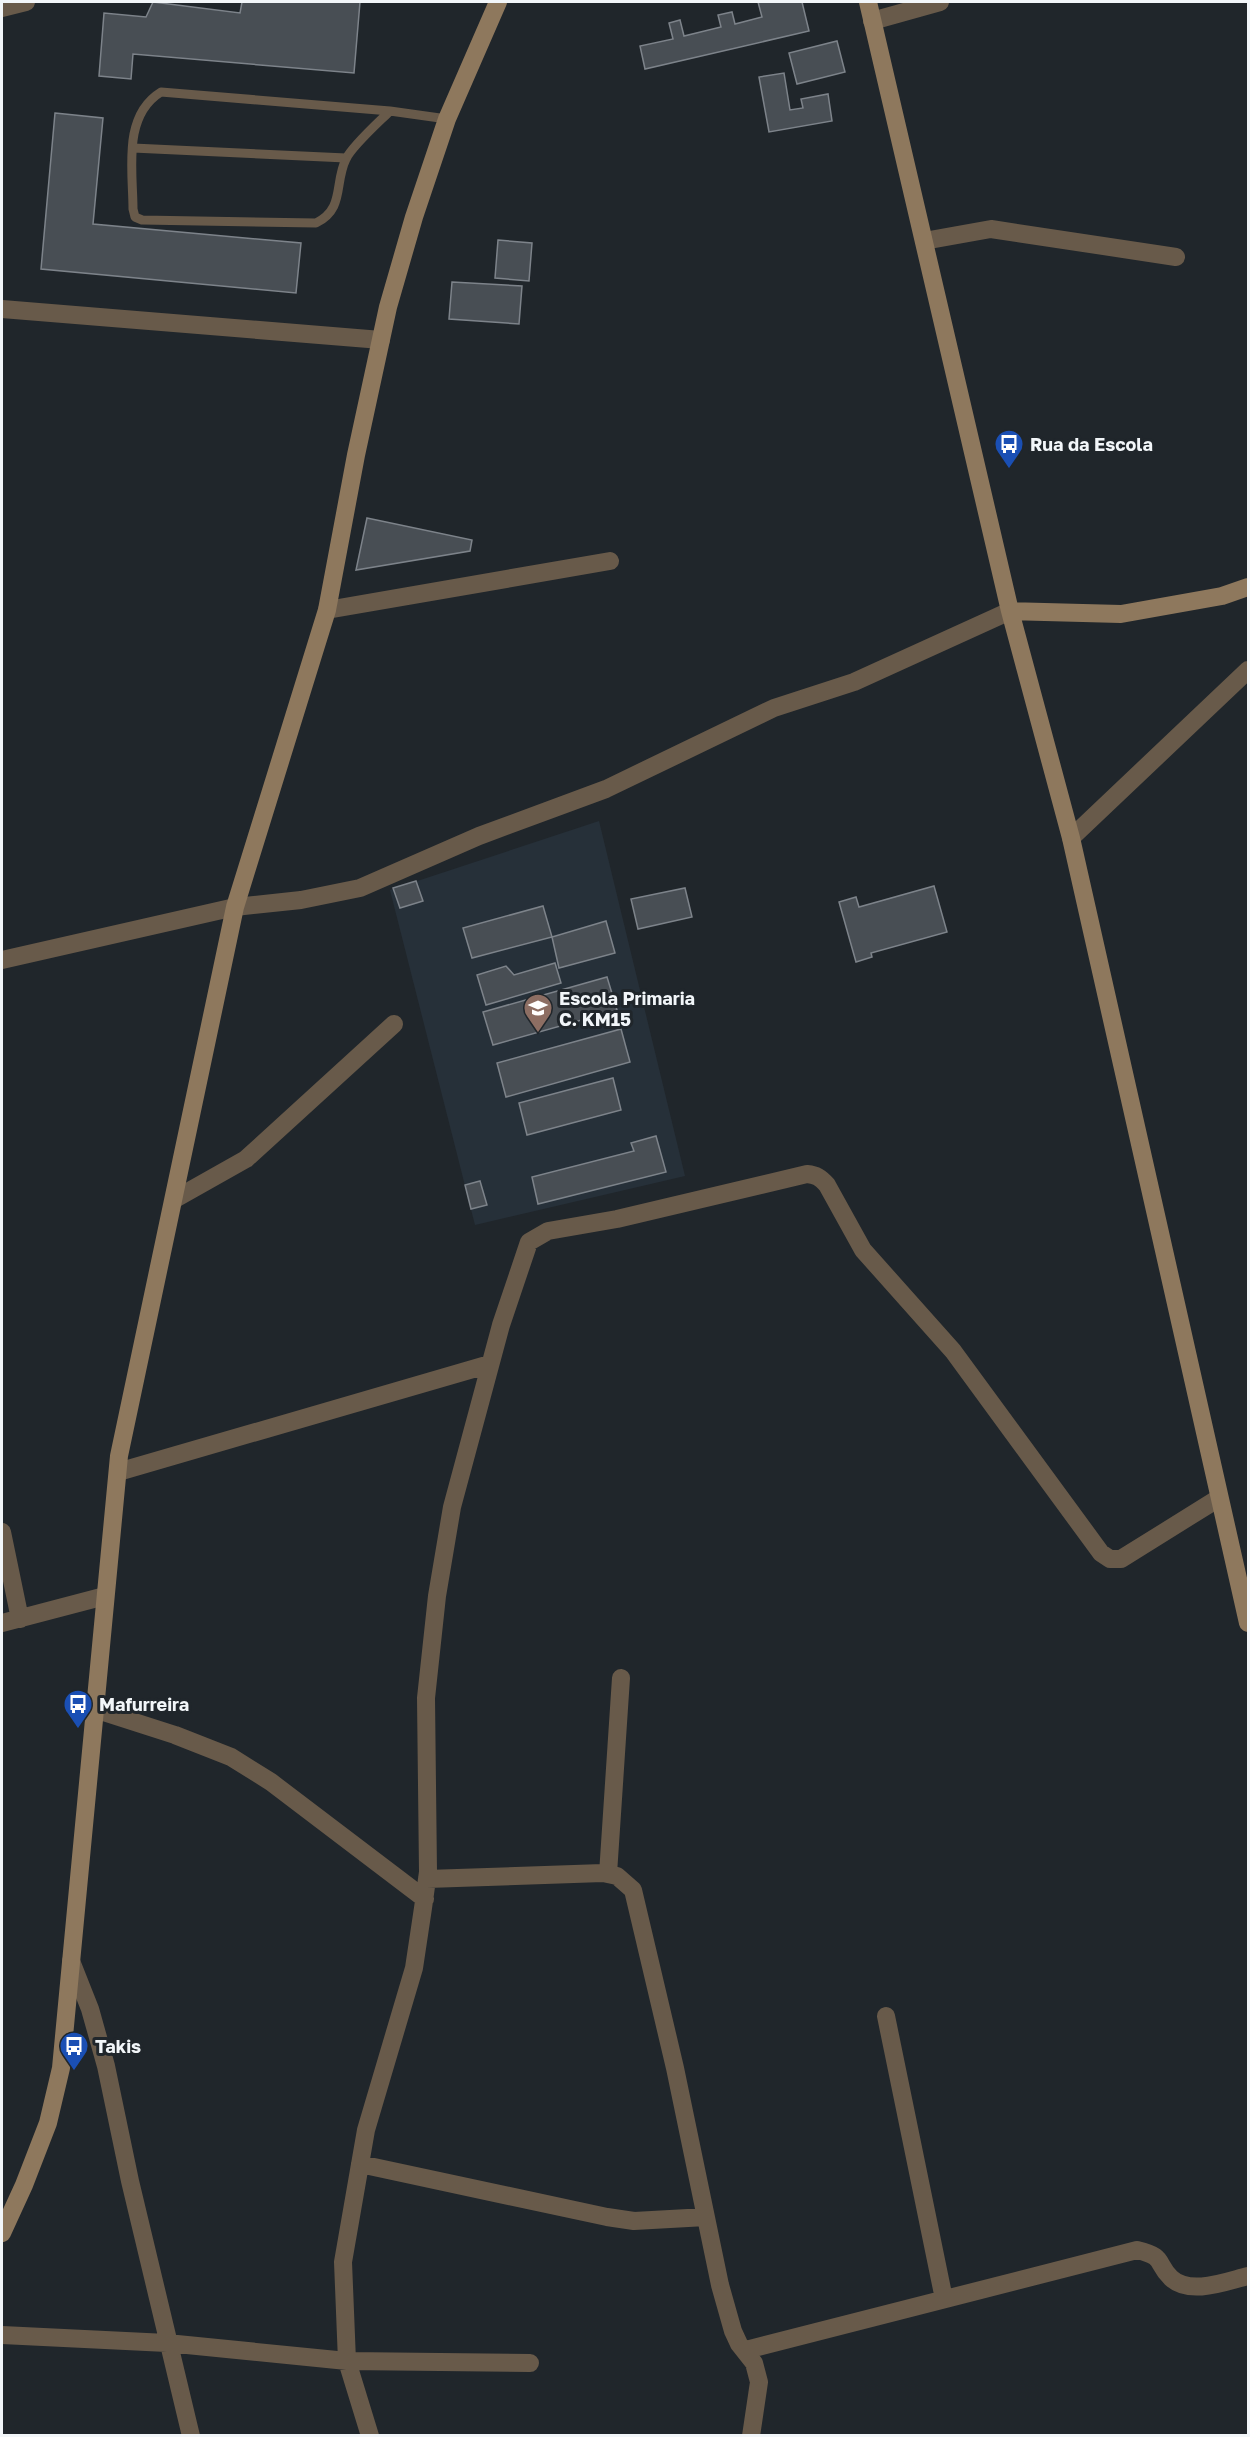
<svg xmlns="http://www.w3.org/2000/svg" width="1250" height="2437" font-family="'Golos Text',sans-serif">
	<rect width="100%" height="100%" fill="#20262b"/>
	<!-- built -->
	<path fill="#263039" d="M599,821L685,1176L475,1225L390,890Z"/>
	<!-- building -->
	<path fill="#484e54" stroke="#7d838a" stroke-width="1.5" d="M153,2L240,13L242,2H360L354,73L133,54L131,79L99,76L104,13L146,17Z
		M758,2H802L809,31L645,69L640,46L673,39L669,23L680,20L684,36L721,27L718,15L732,12L735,24L762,17Z
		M837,41L845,72L797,84L789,53Z
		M784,73L790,110L803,108L801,99L828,94L832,121L769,132L759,77Z
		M55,113L103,118L93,224L301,243L296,293L41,269Z
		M498,240L532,243L529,281L495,278Z
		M452,282L522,286L519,324L449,319Z
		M367,518L472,540L470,551L356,570Z
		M416,881L423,901L400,908L393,888Z
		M934,886L947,932L871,953L872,957L856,962L839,902L856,897L859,907Z
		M685,888L692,917L638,929L631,899Z
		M543,906L552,937L472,958L463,928Z
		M606,921L615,953L559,968L552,937Z
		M555,963L561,983L486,1005L477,975L506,966L514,975Z
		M607,977L617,1010L493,1045L483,1012Z
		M621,1029L630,1062L506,1097L497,1063Z
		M613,1078L621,1110L527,1135L519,1103Z
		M656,1136L666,1172L538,1204L532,1177L634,1151L631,1143Z
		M480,1181L487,1205L471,1209L465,1185Z"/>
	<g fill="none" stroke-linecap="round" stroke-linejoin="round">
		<!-- lane -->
		<path stroke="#685a4a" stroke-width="9" d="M390,111C379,122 352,146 346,159C334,183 345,209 316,223L142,220L135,217L133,209C133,171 122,116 161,92L390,111L447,119
			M133,148L346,158"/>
		<!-- street -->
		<path stroke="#685a4a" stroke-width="18" d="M2,8L26,2
			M872,21L940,2
			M924,241L991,229L1176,257
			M2,309L381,340
			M327,610L610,561
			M1071,838L1248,670
			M2,960L235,907L301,900L360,888L479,836L606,789L774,708L854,682L1010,611
			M175,1199L246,1159L394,1024
			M118,1472L490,1364
			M2,1532L20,1619
			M2,1623L105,1596
			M94,1709L175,1735L231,1757L271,1782L425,1899
			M608,1874L621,1678
			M427,1879L603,1873L617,1876L633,1890L675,2068L720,2285L733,2331L739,2344L754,2363L759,2382L751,2436
			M71,1961L90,2009L106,2066L130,2181L191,2436
			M886,2016L944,2299
			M360,2164L607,2217L634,2221L706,2217
			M2,2335L167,2343L347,2361L530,2363
			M746,2350L1137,2250C1166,2257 1155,2262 1171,2278C1190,2296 1227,2281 1248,2276
			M370,2436L347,2361L343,2262L366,2130L414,1968L423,1908L428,1872L426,1698L437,1596L452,1507L501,1325L529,1242L548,1231L617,1219L807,1174C816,1175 820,1177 827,1185L863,1250L953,1351L1101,1553L1110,1559H1121L1219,1498"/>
		<!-- secondary -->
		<path stroke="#8e785d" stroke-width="18" d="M868,2L1010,611L1071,838L1248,1623
			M1010,611L1121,614L1222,596L1248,587
			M2,2233L24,2185L48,2123L61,2068L119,1456L235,907L327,610L356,455L388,307L414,217L447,119L498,2"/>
	</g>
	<!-- icons -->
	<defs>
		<g id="bus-pin" transform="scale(1.5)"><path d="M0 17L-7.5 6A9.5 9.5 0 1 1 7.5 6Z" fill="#1a4fb4" stroke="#20262b"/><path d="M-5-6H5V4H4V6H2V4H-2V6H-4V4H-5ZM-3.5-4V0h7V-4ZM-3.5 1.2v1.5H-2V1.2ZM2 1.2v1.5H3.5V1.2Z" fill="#fff"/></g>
		<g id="school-pin" transform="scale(1.5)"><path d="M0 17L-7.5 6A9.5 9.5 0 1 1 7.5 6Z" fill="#8d6e63" stroke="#20262b"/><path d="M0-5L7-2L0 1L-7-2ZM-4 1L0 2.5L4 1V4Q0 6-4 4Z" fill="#fff"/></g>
	</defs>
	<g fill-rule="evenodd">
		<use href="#bus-pin" x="1009" y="444"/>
		<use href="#school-pin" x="538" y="1008"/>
		<use href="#bus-pin" x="78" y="1704"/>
		<use href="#bus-pin" x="74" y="2046"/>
	</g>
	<g text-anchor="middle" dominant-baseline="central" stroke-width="6" stroke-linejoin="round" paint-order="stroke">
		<!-- poi labels -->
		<g font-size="18" font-weight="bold" fill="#f2f6f9" stroke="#20262b" text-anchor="start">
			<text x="1030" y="444">Rua da Escola</text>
			<text x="559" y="998">Escola Primaria<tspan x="559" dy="21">C. KM15</tspan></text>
			<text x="99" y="1704">Mafurreira</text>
			<text x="95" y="2046">Takis</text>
		</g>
	</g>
	<!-- border -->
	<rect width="1250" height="2437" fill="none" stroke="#f2f6f9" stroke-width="6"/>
</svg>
